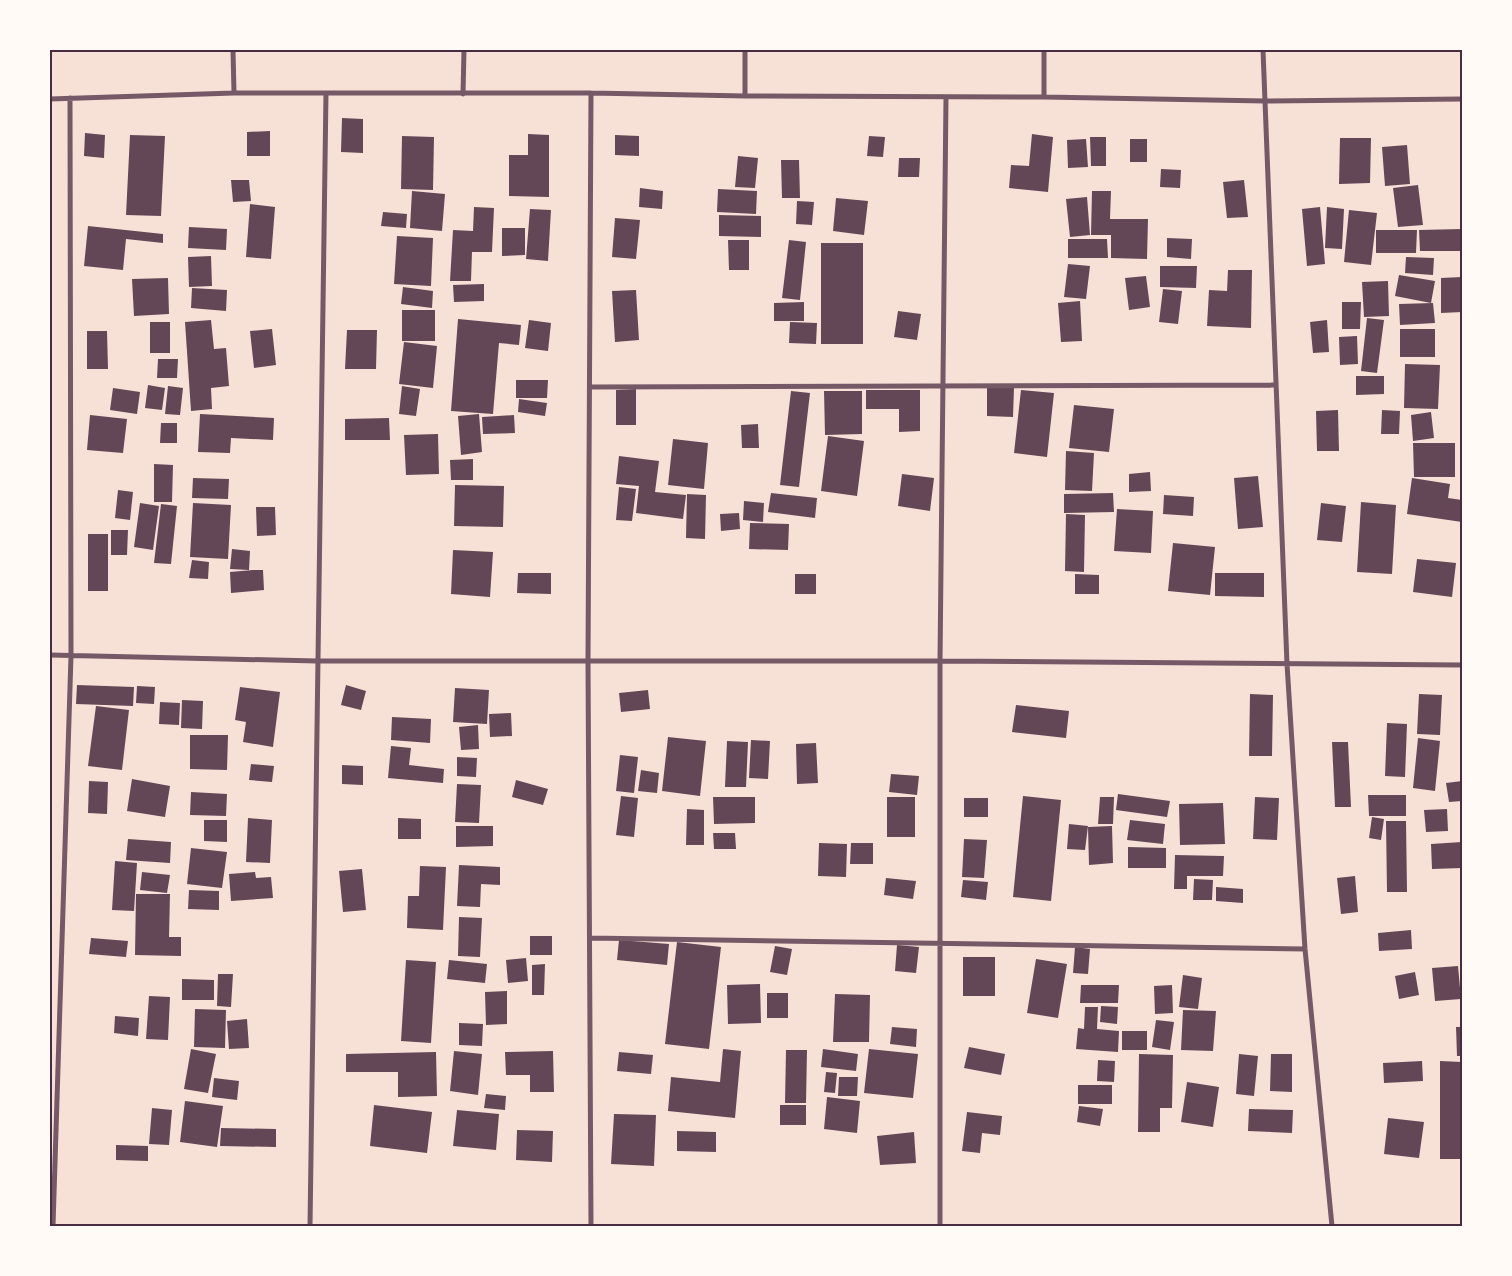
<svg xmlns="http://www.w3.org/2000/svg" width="1512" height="1276" font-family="'PT Sans Narrow',sans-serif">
	<rect width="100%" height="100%" fill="#f7e1d7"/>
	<!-- building -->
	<path fill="#644757" d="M342,118L363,119V153L341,152Z
		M270,131V156H247V132Z
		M85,133L105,135L104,158L84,156Z
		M528,134L549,135V197L509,196V155H528Z
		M1032,134L1053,137L1048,192L1009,188L1011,165L1029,166Z
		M130,135L165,136L161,216L126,215Z
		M615,135L639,136V156L615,155Z
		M402,136L434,137L433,190L401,189Z
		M869,136L885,137L883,157L867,156Z
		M1090,137H1106V166H1091Z
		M1340,138H1371L1370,183L1339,184Z
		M1086,139L1088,167L1068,168L1067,140Z
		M1130,139H1147V162H1130Z
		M1407,145L1410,184L1385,186L1382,147Z
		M738,156L758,158L755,188L735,187Z
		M899,158H920L919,177H898Z
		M781,160H799L800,198H782Z
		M1161,169L1181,170L1180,188L1160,187Z
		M231,180H249L251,201L233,202Z
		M1244,180L1248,217L1227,218L1223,182Z
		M1418,185L1423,225L1398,227L1393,188Z
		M640,188L663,191L662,209L639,207Z
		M718,189L757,191L756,214L717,212Z
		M412,191L445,194L442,231L410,228Z
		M1092,191H1111L1110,219H1148L1147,259L1111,258V235H1091Z
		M1087,197L1090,235L1070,237L1066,199Z
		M836,198L868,201L864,235L833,231Z
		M797,201L814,202L812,225L796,224Z
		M250,204L275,207L271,259L246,257Z
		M474,207L494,208L492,252H472L471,281H450L453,230L473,231Z
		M1320,207L1325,264L1307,266L1302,209Z
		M1327,207L1344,209L1342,249L1325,248Z
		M530,209L551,210L548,261L526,259Z
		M1349,210L1377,213L1371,265L1344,262Z
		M383,212L407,214L406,228L381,226Z
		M719,215L761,216V237L719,236Z
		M615,218L640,220L636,259L612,257Z
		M88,226L163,234V243L126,239L123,270L84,266Z
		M189,227L227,229L226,250L188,248Z
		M502,228H525V255L502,256Z
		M1462,229V251H1420L1419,230Z
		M1376,230H1417L1416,253H1376Z
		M397,236L433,238L431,286L394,284Z
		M1167,238L1192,239L1191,259L1167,257Z
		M1068,239H1107L1108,258H1068Z
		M728,240H749V270H729Z
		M789,240L806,242L800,300L782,298Z
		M821,243H863V344H821Z
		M211,256L212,286L189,287L188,257Z
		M1406,257L1434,258L1433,275L1405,273Z
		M1068,264L1090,266L1086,299L1064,297Z
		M1160,266H1197L1196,288L1160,287Z
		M1228,270H1252L1251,328L1207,326L1209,290L1227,291Z
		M1399,275L1435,281L1431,303L1395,296Z
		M1146,276L1150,307L1129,310L1125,278Z
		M1462,277V312L1441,313V278Z
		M168,278L169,314L134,316L132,279Z
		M1388,281L1389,316L1364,317L1362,282Z
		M484,284V301L454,302L453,285Z
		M403,287L433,291L432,308L401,304Z
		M192,288L227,290L226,311L191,308Z
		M1163,289L1182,291L1178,324L1159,322Z
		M636,290L639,340L615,342L612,291Z
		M1080,301L1082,341L1061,342L1058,303Z
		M804,302V321H774V303Z
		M1342,302H1361L1360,329H1342Z
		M1433,303L1435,323L1400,325L1399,304Z
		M402,310H435V341H402Z
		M898,311L921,314L917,340L894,337Z
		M1367,318L1384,320L1377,373L1361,371Z
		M458,319L521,325L519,345L499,343L493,414L451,411Z
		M211,320L214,349L226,348L229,386L211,388L212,409L191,411L185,322Z
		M529,320L551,323L548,351L525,348Z
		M1327,320L1329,352L1313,353L1310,322Z
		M150,322H170V353H150Z
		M790,322L817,323L816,344L789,343Z
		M272,329L276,365L254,368L250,331Z
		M1400,329H1435V357H1400Z
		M347,330H377L376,369H345Z
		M87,331H107L108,369H87Z
		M1357,336L1358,364L1340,365L1339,337Z
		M404,342L437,346L433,388L399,384Z
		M158,359H178L177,378H157Z
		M1405,364L1440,365L1438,409L1404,408Z
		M1356,376H1384V394L1356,395Z
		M516,380H548L547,398H516Z
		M148,385L165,388L162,410L145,408Z
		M168,386L183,388L180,415L165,414Z
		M402,386L420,389L416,416L399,414Z
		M113,388L140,392L137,414L110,410Z
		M987,388H1014L1013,417L987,416Z
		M636,389V425H616V390Z
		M866,390H920V431L899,432V409H866Z
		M1021,390L1054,393L1047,457L1014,453Z
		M791,391L810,393L799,487L780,485Z
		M824,391H862V434L825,435Z
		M519,399L547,403L545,416L518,412Z
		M1074,405L1114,409L1109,452L1069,448Z
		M1338,410L1339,451H1317L1316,411Z
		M1382,410L1400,411L1399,434H1381Z
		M1431,412L1434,438L1413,441L1411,415Z
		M200,414L274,418L273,440L231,438L230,453L198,452Z
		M479,414L482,452L461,455L458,416Z
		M90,415L127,419L123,453L87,450Z
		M514,415L515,433L483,434L482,417Z
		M389,418L390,440H345V419Z
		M161,423H177V443H160Z
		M758,424L759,448H742L741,425Z
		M438,434L439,474L406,475L404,435Z
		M828,436L864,441L857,496L821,491Z
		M673,439L708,443L704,489L668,485Z
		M1413,443H1455V477H1414Z
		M1066,451L1094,453L1092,491L1065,490Z
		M619,456L659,461L655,492L686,495L683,519L636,513L639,486L616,484Z
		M473,459V480H451L450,460Z
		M154,464L173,465L172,502H154Z
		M1150,472L1151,491L1129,492V474Z
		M902,474L934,478L930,511L898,506Z
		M1258,476L1263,527L1238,529L1234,478Z
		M193,478L229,479L228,499L192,498Z
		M1412,478L1450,484L1448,498L1462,500V522L1407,514Z
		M455,485L504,486L503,527L454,526Z
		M619,487L636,489L632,521L616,520Z
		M118,490L133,492L130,520L115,518Z
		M771,493L817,498L815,518L768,512Z
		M1113,493L1114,512L1064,513V494Z
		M687,494L706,495L705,539L686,538Z
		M1164,495L1194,497L1193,516L1163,514Z
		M744,501L764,503L763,522L743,520Z
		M1361,502L1396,505L1392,574L1357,572Z
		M140,503L159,506L153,550L134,547Z
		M193,503L231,505L228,559L190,557Z
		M1321,503L1346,506L1342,542L1317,540Z
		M161,504L177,506L171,564L154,563Z
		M256,507H275L276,535L257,536Z
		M1117,509L1153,511L1151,553L1114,551Z
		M739,513L740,529L721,531L720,514Z
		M1066,514L1085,515L1084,572L1065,571Z
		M750,523L789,524L788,550L749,549Z
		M111,530H128L127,555H111Z
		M88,534H108V591H88Z
		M1173,543L1215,547L1210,595L1168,591Z
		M232,549L250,551L249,570L230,569Z
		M453,550L493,552L490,597L451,594Z
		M1417,559L1456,563L1452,597L1413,592Z
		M192,560L209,562L208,579L189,578Z
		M253,570H263L264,590L231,593L230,572Z
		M518,573H551V594L517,593Z
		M1215,573H1264V597L1215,596Z
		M795,574H816V594H795Z
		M1075,574L1099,575V594H1075Z
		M77,685L134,687L133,706L76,704Z
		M346,685L366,691L361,710L341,705Z
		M137,686L155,687L154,704L136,703Z
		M240,687L280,692L273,747L243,742L246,722L235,720Z
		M455,688L489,690L487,724L453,722Z
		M648,690L650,709L621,712L619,693Z
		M1250,694L1273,695L1272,756H1249Z
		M1419,694L1442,695L1440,735L1417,734Z
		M182,700L203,701L202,729L181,728Z
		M160,702L180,703L179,725L159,724Z
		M1016,705L1069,711L1066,738L1012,732Z
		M96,706L129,710L122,770L88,766Z
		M511,713L512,736L490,737L489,714Z
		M392,717L431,719L430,743L391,740Z
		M1387,723L1407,724L1405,777L1385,776Z
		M478,725L479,749L461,750L459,727Z
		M190,735H228L227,770L190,769Z
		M668,737L706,741L700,796L662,791Z
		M1418,738L1440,741L1435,791L1413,788Z
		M751,740L770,741L768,779L749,778Z
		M727,741L748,742L746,787H725Z
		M1332,742H1348L1351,807H1335Z
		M816,743L818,783L797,784L796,744Z
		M391,746L411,748L409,765L444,769L443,783L388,778Z
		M620,755L638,757L634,793L616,791Z
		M457,757L477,758L476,777L457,776Z
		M251,764L274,766L272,782L249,780Z
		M342,765L363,766V785L342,784Z
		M641,770L659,773L657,793L638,791Z
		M891,774L919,776L917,795L889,792Z
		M132,779L170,786L165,817L127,811Z
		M516,780L548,789L543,805L512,797Z
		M89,781L108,782L107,814L88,813Z
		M1462,781V801L1449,802L1446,783Z
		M457,784L481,785L479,823L455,822Z
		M191,792L227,794L226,816L190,815Z
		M1118,794L1170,801L1167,817L1116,810Z
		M1368,795H1406V816H1369Z
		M621,796L638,798L634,837L616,835Z
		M1023,796L1061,800L1051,901L1013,897Z
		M713,797H755V823L714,824Z
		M887,797H915V837H887Z
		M1100,797H1114L1113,824H1098Z
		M1255,797L1279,798L1277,840L1253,839Z
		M964,798H988V817H964Z
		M1223,803L1225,844L1180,845L1179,804Z
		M687,809L704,810V845H686Z
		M1447,809L1448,831L1426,832L1424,810Z
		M1372,817L1384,819L1381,840L1369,838Z
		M248,818L272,820L270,863L246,862Z
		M398,818L421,819V839H398Z
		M204,820H227V842L204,841Z
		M1130,820L1165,824L1163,844L1127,840Z
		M1386,821H1406L1407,892H1387Z
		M1069,824L1088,826L1085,850L1067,849Z
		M456,826H493V846L456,847Z
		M1112,826L1113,863L1089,865L1088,827Z
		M713,833H735L736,849H714Z
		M128,839L171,842L170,863L126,860Z
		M964,839L987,840L984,878L962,877Z
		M1462,842V868L1432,869L1431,844Z
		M819,843L847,844L846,877L818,876Z
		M851,843H873V864H850Z
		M1128,847L1166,848V868H1128Z
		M191,848L227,852L222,888L187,884Z
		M1175,855L1224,856L1223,876H1187V889H1174Z
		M115,861L137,863L134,911L112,910Z
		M459,865L500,867V885L481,884L480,907L457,906Z
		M420,866L446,867L443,930L407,928L408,896H419Z
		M362,869L366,910L343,912L339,871Z
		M142,872L170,875L167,893L140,890Z
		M255,872L256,878L271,877L273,898L231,901L229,874Z
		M1355,876L1358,912L1341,914L1337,878Z
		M886,878L916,881L913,899L884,895Z
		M1194,879L1213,880L1212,900H1193Z
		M963,880L988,882L986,900L961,897Z
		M1216,887L1243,889V903L1216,901Z
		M189,890L219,891V910L188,909Z
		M136,894H170L169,937H181V956L135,955Z
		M459,917L482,918L480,957L458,956Z
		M1411,930L1412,949L1379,951L1378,933Z
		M530,936H552V955H530Z
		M91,938L128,941L126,957L89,954Z
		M619,940L669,944L667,965L617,960Z
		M677,942L721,947L709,1049L665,1044Z
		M897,945L919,947L916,973L895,971Z
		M775,946L792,949L787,975L770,972Z
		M1075,947L1090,949L1088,974L1073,973Z
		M963,957H995V996H963Z
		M526,958L528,981L508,983L506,960Z
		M1036,959L1067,964L1058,1018L1027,1013Z
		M406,960L436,962L431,1043L401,1041Z
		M449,960L487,964L485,983L447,979Z
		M545,964L544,995H532V965Z
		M1458,966L1461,999L1435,1001L1432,968Z
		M1415,972L1419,995L1399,999L1395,976Z
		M218,974H233L231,1007L217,1006Z
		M1183,975L1202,978L1198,1009L1179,1007Z
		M182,979L214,980V1000H182Z
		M760,984L761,1023L728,1024L727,985Z
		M1081,985H1119L1118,1003H1080Z
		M1172,985L1173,1013L1155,1014L1154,986Z
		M507,991V1024L486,1025L485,992Z
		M767,993H788V1018H767Z
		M835,994L870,995L869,1042H833Z
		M149,996L170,997L168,1040L146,1039Z
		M1101,1006L1118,1007L1117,1024L1100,1022Z
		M1085,1007H1098L1097,1029L1119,1031L1118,1052L1076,1049L1078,1028L1084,1029Z
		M195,1009L226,1010L225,1048L194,1047Z
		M1183,1010L1216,1011L1213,1051L1181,1050Z
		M115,1016L139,1018L138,1036L114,1033Z
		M247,1019L249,1048L229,1049L227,1021Z
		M1156,1020L1174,1022L1170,1050L1152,1047Z
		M459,1023L483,1024L482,1046L459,1045Z
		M892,1027L917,1029L916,1047L890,1044Z
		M1456,1027H1462V1056H1457Z
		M1122,1031H1147V1050H1122Z
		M969,1047L1005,1054L1001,1075L964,1068Z
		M191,1049L216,1054L208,1093L184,1089Z
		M723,1049L741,1051L735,1118L668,1111L671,1077L720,1082Z
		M823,1049L858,1054L856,1071L821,1067Z
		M869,1049L918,1054L913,1098L864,1093Z
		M786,1050H807L806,1103H785Z
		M454,1051L482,1054L478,1095L450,1091Z
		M553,1051L554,1092H530V1075H506L505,1052Z
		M436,1052L437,1096L398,1097V1072H346V1054Z
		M619,1052L653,1055L651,1074L617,1071Z
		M1139,1054L1173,1055L1172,1108H1160V1132H1138Z
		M1239,1054L1258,1056L1254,1096L1236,1094Z
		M1271,1054H1292V1092L1270,1091Z
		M1098,1060L1115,1061L1114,1082L1097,1081Z
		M1422,1061L1423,1081L1384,1083L1383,1063Z
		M1440,1061L1462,1062V1159H1440Z
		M826,1072L837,1073L835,1093L824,1092Z
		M839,1077H858L857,1096H838Z
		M214,1078L239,1081L237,1100L212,1097Z
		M1187,1082L1219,1087L1213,1127L1181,1122Z
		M1078,1085H1112V1104H1078Z
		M486,1094L506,1096L505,1110L484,1108Z
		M827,1097L860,1101L857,1133L824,1129Z
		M185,1101L223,1106L217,1147L180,1142Z
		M374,1105L432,1112L427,1153L370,1146Z
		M780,1105H806V1125H780Z
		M1079,1106L1103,1109L1100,1126L1077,1122Z
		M152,1108L172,1110L169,1145L149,1144Z
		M1249,1109L1293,1110L1292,1133L1248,1131Z
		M457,1110L499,1114L496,1150L453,1146Z
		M967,1112L1002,1116L1000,1135L982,1133L980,1153L962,1151Z
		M614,1114L656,1115L654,1166L611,1164Z
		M1388,1118L1424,1122L1419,1158L1384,1154Z
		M221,1128L276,1129V1147L220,1146Z
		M517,1130L553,1131L552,1162L516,1160Z
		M677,1131L716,1132V1152L677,1151Z
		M914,1132L916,1163L880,1165L877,1136Z
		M116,1145L148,1146V1161L116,1160Z"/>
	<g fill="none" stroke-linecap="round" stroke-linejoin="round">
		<!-- minor -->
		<path stroke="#755966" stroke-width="5" d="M233,50L234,93
			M1044,50V97
			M1263,50L1287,664L1305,949L1332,1226
			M591,93L588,661L591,1226
			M463,94L464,50
			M745,96V50
			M50,99L234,93H591L745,96L1044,97L1265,101L1462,99
			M590,387L1276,385
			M50,655L317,661H940L1462,665
			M590,938L1305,949
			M53,1226L71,656L70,98
			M310,1226L326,93
			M940,1226V661L946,97"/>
	</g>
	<!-- border -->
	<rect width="1512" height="1276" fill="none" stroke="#fffaf5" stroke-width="102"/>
	<rect x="51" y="51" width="1410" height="1174" fill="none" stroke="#4a2c40" stroke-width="2"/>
</svg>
